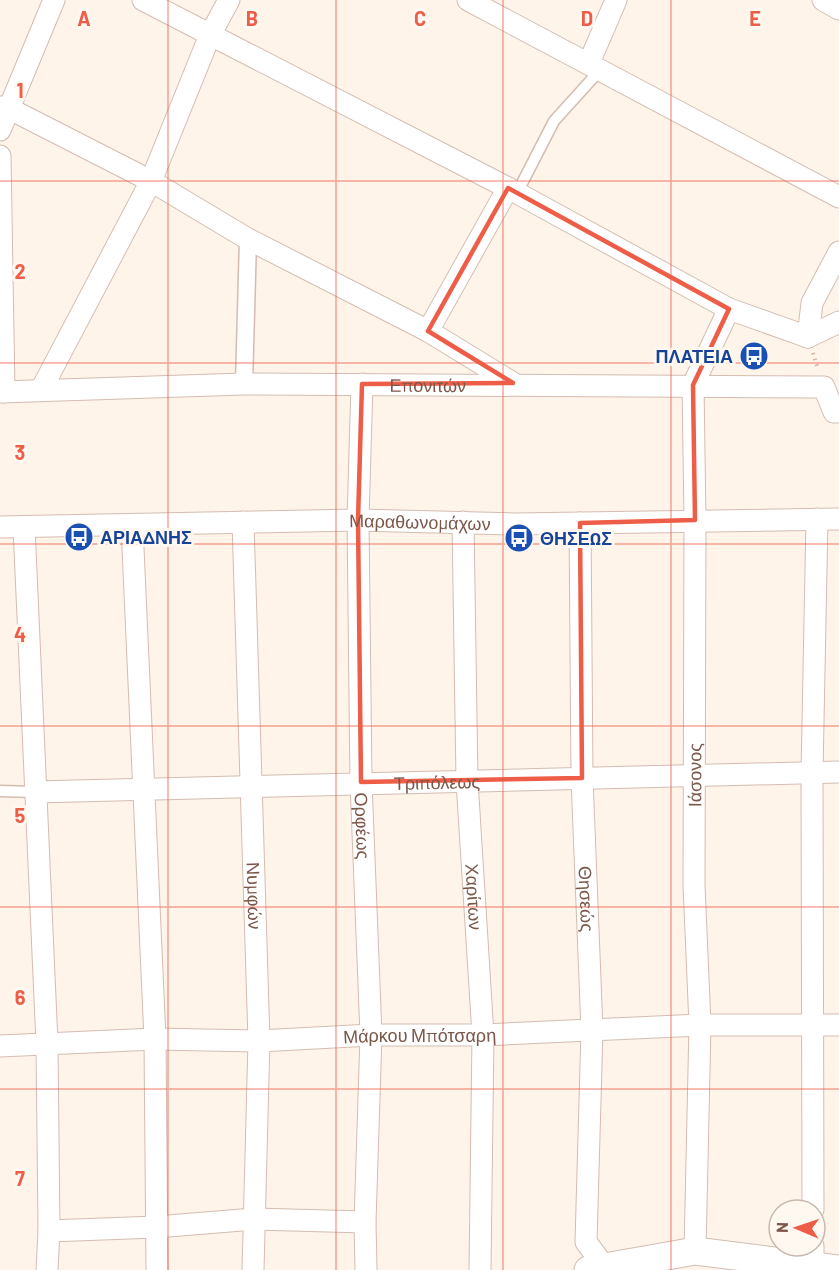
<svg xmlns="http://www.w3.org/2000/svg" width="839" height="1270" font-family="Barlow,sans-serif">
	<rect width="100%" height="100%" fill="#fef4e9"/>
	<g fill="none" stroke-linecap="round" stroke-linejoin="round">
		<!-- service casing -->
		<g stroke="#d4bcb0" stroke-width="13">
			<path id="service" d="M517,193L554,121L601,69
				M0,791L35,792"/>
		</g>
		<!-- pedestrian casing -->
		<g stroke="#d4bcb0" stroke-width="19">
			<path id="pedestrian" d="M244,384L248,239"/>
		</g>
		<!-- minor casing -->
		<g stroke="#d4bcb0" stroke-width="23">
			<g id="minor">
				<path d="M143,0L508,188L729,309L808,337"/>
				<path d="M468,0L839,197"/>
				<path d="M823,0L839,9"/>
				<path d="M589,63L616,0"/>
				<path d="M0,107L8,108L151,181L248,239L428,331L513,383"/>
				<path d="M0,130L54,0"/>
				<path d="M0,156L4,392"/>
				<path d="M428,331L508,188"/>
				<path d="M808,337L812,303L839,252"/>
				<path d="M808,337L839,322"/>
				<path id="s1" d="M362,384L358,520L361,782L371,1035L365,1222L366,1270"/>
				<path d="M41,390L151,181L210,35L229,0"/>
				<path id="s2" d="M0,392L244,384L824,387L834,412H839"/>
				<path id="s3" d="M243,522L259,1041L253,1270"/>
				<path id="s4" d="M463,522L467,781L483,1035L480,1270"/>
				<path id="s5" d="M580,523L582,778L592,1030L586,1242L604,1266V1270"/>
				<path d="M132,526L155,1039L157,1270"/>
				<path id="s6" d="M0,527L358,520L515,524L839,519"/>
				<path d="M24,527L47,1043L49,1231L47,1270"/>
				<path id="s7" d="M35,792L839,772"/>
				<path id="s8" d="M0,1046L155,1039L259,1041L371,1035H483L700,1025H839"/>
				<path d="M813,1210L812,773L817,519"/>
				<path d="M49,1231L156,1227L254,1219L365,1222"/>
				<path d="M813,1246V1266"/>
				<path id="s9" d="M695,1251L700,1025L694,885L695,520L693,385L729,309"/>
			</g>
		</g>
		<!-- tertiary casing -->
		<g stroke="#d4bcb0" stroke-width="29">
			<path id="tertiary" d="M588,1270L695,1251L839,1269"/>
		</g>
		<!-- path -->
		<path stroke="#dbb2a1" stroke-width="4" stroke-dasharray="1.5 4.5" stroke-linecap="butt" d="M813,353L818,369"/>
		<!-- service -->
		<use href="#service" stroke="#fff" stroke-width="10"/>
		<!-- pedestrian -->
		<use href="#pedestrian" stroke="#fff" stroke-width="16"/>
		<!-- minor -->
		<use href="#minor" stroke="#fff" stroke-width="21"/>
		<!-- tertiary -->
		<use href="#tertiary" stroke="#fff" stroke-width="27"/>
	</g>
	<!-- marked area -->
	<path fill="none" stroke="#ee5d47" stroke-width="4.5" stroke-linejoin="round" d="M508,188L729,309L693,385L695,520L580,523L582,778L361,782L358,520L362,384L513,383L428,331Z"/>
	<!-- grid -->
	<path fill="none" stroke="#ee5d47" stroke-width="1.5" stroke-opacity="0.55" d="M168,0V1270M336,0V1270M503,0V1270M671,0V1270M0,181H839M0,363H839M0,544H839M0,726H839M0,907H839M0,1089H839"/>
	<!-- icons -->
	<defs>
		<g id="bus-disc" transform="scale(1.5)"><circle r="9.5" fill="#1a4fb4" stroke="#fff8f0"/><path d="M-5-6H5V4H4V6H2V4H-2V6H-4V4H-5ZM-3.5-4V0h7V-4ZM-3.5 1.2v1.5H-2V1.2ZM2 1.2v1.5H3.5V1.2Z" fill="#fff"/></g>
	</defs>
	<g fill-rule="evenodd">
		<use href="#bus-disc" x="754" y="356"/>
		<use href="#bus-disc" x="79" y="537"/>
		<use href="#bus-disc" x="519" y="538"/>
	</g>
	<g text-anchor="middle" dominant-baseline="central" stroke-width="6" stroke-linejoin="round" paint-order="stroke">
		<!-- transit labels -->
		<g font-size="18" font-weight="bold" fill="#164399" stroke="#fff8f0" text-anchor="start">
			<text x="733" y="356" text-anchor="end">ΠΛΑΤΕΙΑ</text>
			<text x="100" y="537">ΑΡΙΑΔΝΗΣ</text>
			<text x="540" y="538">ΘΗΣΕΩΣ</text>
		</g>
		<!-- street labels -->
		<g font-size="18" fill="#7b574a" stroke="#fff8f0">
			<text stroke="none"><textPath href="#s2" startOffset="428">Επονιτών</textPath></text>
			<text stroke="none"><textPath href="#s6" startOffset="420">Μαραθωνομάχων</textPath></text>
			<text stroke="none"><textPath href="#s9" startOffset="476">Ιάσονος</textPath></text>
			<text stroke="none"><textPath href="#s7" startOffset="402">Τριπόλεως</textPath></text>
			<text stroke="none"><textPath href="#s1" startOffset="442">Ορφέως</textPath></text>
			<text stroke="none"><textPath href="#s3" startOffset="374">Νυμφών</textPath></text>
			<text stroke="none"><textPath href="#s4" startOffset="375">Χαρίτων</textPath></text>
			<text stroke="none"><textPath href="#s5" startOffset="376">Θησεώς</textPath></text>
			<text stroke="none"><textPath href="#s8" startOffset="420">Μάρκου Μπότσαρη</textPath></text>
		</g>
	</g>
	<g font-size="20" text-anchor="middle" font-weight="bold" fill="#ee5d47" stroke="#fff8f0" stroke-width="6" stroke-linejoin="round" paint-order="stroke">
		<text x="84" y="26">A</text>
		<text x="252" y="26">B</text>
		<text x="420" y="26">C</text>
		<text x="587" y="26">D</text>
		<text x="755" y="26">E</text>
		<text x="20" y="98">1</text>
		<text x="20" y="279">2</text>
		<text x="20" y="460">3</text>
		<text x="20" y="642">4</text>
		<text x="20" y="823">5</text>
		<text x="20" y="1005">6</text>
		<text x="20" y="1186">7</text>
	</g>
	<!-- north arrow -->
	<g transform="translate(797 1228) rotate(272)"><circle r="28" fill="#fff8f0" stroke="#cab8ae" stroke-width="1.5"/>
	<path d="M0-4.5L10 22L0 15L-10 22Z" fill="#ee5d47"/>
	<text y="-9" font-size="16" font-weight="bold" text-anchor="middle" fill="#7b574a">N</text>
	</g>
</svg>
